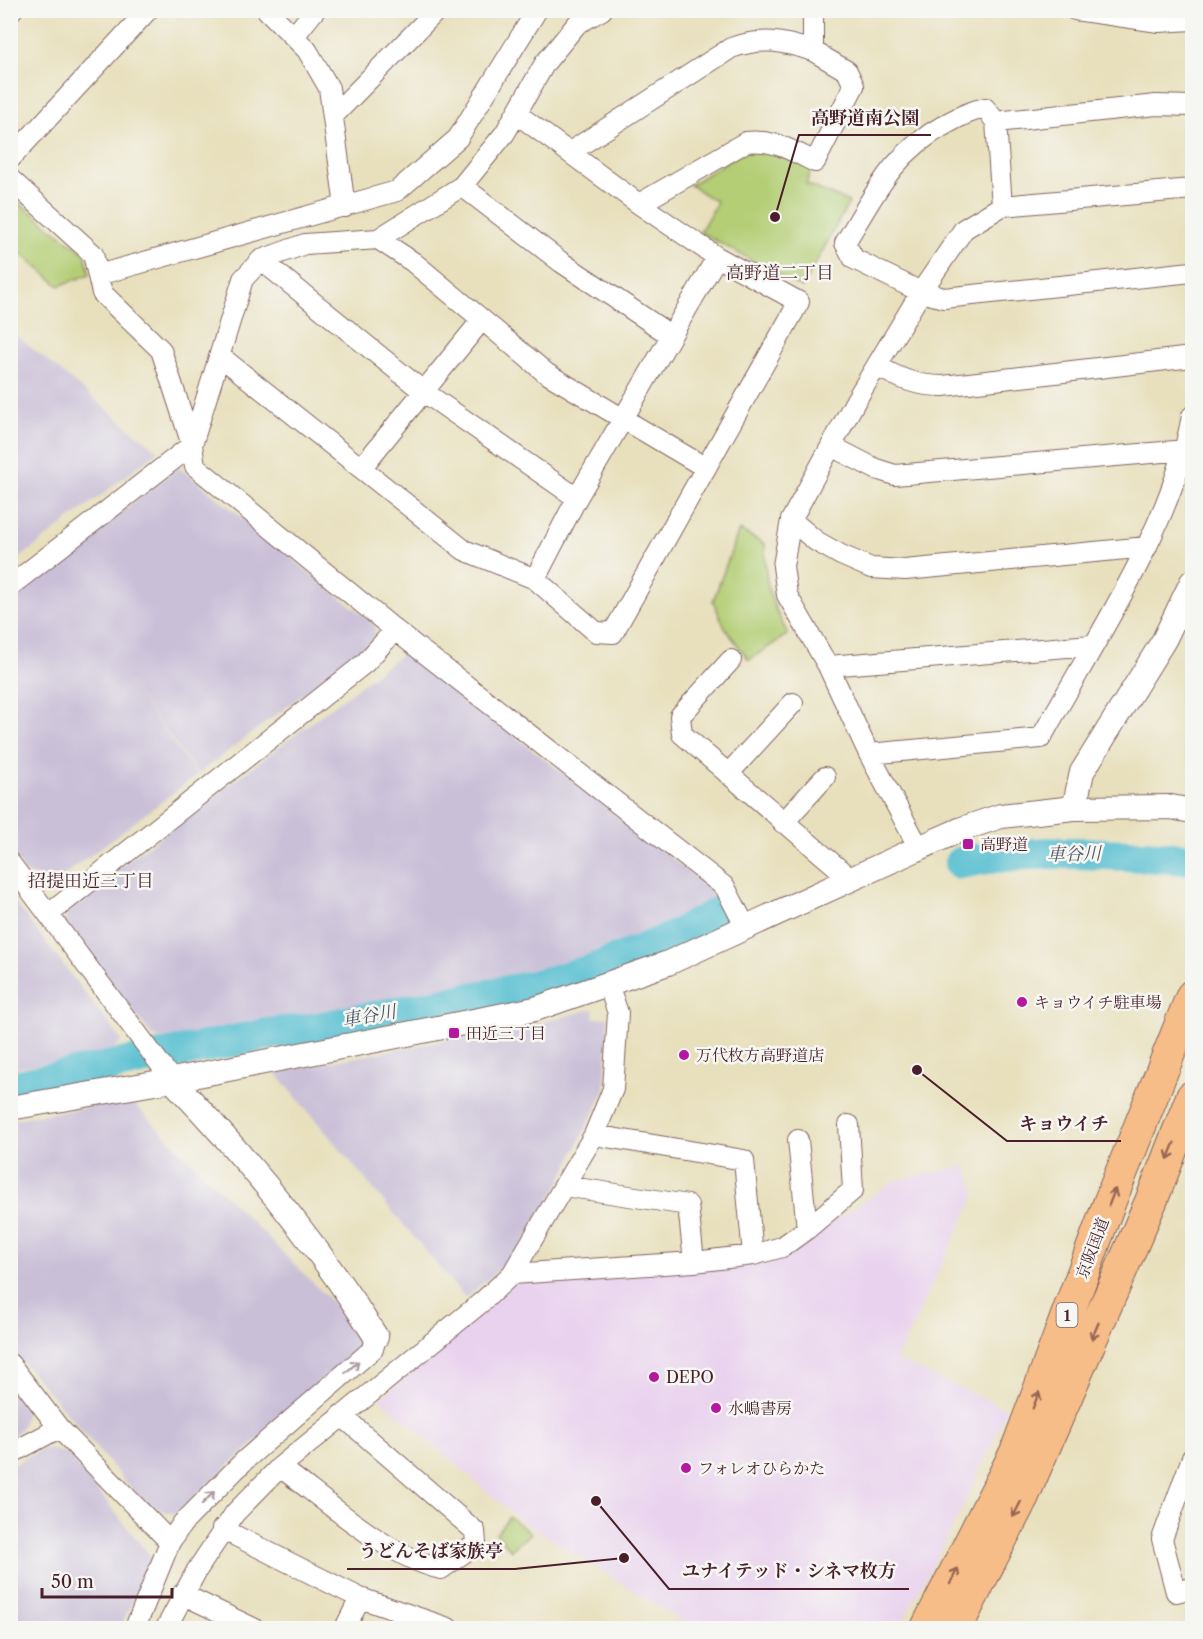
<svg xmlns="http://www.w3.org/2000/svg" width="1203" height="1639" font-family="'Libre Caslon Text','Noto Serif JP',serif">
	<rect width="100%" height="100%" fill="#f6f6f2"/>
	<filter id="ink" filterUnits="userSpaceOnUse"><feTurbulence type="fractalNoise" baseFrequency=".0167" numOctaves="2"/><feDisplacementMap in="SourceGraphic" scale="12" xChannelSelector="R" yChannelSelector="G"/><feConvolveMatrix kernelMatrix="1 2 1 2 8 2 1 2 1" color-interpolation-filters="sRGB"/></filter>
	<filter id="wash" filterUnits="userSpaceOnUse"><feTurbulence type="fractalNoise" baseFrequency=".008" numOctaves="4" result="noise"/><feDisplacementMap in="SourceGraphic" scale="24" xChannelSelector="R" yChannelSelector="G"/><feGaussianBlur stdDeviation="1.35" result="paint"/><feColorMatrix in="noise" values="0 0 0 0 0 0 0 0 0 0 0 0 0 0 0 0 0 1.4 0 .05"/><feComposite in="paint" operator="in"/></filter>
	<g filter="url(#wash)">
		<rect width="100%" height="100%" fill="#e8e0bd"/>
		<!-- built -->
		<path fill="#e9d2ee" d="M966,1166L976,1193L896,1360L1007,1409L961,1511L899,1628H693L518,1518L380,1399L514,1282L771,1263L896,1180Z"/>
		<!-- industrial -->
		<path fill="#c9bfd7" d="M11,331L158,451L11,565Z
			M179,467L376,626L373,641L198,774L118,668L197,775L55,882L26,873L11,854V596Z
			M406,651L710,888L715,906L580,965L171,1043L152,1035L66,928L65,909Z
			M10,896L122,1041L112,1051L11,1069Z
			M593,1009L594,1018L608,1017L605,1089L558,1186L515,1256L465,1298L275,1072L536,1024Z
			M130,1100L362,1332L355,1353L174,1514L145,1505L11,1348L10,1120Z
			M11,1380L24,1396L27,1406L22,1427L11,1438Z
			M44,1448L67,1453L151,1557L121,1628H11V1466Z"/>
		<!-- green -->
		<path fill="#b3ce74" stroke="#7e7650" stroke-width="1.5" d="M765,147L812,169L806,184L849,202L802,288L700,232L717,202L690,185L745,150Z
			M10,196L85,254L90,274L59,286L11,245Z
			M739,530L765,544C765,584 768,598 788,634L749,660L725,628L713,601Z
			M509,1517L531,1533L511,1550L496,1533Z"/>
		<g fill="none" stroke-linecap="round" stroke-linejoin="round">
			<!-- river -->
			<path stroke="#54bed0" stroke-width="32" d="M960,863C1035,847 1112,854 1188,859
				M10,1087L268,1034L312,1029L534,986L589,971L671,938L717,913"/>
		</g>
	</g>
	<g filter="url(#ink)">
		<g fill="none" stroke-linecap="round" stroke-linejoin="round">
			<!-- minor casing -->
			<g stroke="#81635e" stroke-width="22">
				<path id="minor" d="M267,10L307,50L329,88L345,207
					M1075,10L1159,22L1192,20
					M10,12L12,10
					M295,35L315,10
					M333,116L437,10
					M996,122L1156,105L1192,106
					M570,152L731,48C762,37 782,41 813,51
					M10,159L148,10
					M10,179L93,254L102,293L161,350L192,445L195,466L395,630L725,887L745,926
					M462,186L561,262L670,335
					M639,204L746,142C773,139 791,150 815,162L854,86L847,71L813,51V10
					M1002,206L996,122L985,108C970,111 959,117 946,124C892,154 876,192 845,243L854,259L921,292L944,298L1192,272
					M378,239L413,262L546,373L706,468
					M261,260L424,392L577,498L535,579L596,632L613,633L799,302L717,257L639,204L517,114
					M98,275L397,191L458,138L537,10
					M220,356L464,550L535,579
					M877,366C900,379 917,386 943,386L1192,357
					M831,446L876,469L895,475L1186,450
					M362,467L481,321
					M577,498L717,257
					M791,520L816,541L841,555L871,568L905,570L1147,547
					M10,586L192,445L243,279L261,260L305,244L378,239L462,186L505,133L545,63L577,24L602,10
					M731,660L680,716L682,734L852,880
					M828,666L1092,645
					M869,754L1041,738C1095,640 1172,526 1192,416
					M728,774L793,703
					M783,823L825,777
					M919,848L869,754L828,666L787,595L783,566L791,520L856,400L921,292L964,229L1002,206L1192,189
					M10,863L172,1080
					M49,914L365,663L395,630
					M594,1135L744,1160L753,1255L782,1247L807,1229
					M798,1140L807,1229L853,1190L849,1125
					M564,1186L688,1205L694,1262L753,1255
					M512,1274L694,1262
					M10,1364L59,1428L170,1542
					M10,1454L59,1428
					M1192,1458L1162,1539L1176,1592L1192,1588
					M280,1467C324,1499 389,1558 441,1569L476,1544L475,1531L341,1415
					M222,1529L360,1598L448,1628
					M182,1594L253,1628
					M135,1628L170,1542L182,1524L245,1460L373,1349L376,1337
					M166,1628L197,1570L235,1513L280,1467L483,1301L512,1274L594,1135L613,1089L618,1013L608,984
					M345,1628L360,1598"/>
			</g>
			<!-- tertiary casing -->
			<g stroke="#81635e" stroke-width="26">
				<path id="tertiary" d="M1074,808L1082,772L1164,640L1192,582
					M172,1080C246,1157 319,1246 376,1337
					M10,1108L172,1080L535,1009L668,963L919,848L962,829L1001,816L1074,808L1171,807L1192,811"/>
			</g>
			<!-- trunk casing -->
			<g stroke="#81635e" stroke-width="34">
				<path id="trunk" d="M927,1628L1016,1452L1110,1201L1192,996
					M956,1628L1023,1496L1152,1199L1192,1097"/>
			</g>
			<!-- minor -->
			<use href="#minor" stroke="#fff" stroke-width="20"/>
			<!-- tertiary -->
			<use href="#tertiary" stroke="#fff" stroke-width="24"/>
			<!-- trunk -->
			<use href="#trunk" stroke="#f7bd88" stroke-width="32"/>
		</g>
		<!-- one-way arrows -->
		<defs><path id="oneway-shaft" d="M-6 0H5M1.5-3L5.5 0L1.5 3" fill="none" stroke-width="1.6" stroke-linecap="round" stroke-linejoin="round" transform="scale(1.5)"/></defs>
		<g stroke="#986655">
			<use href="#oneway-shaft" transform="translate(1171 1151) rotate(112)"/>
			<use href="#oneway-shaft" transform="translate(1112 1197) rotate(-69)"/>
			<use href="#oneway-shaft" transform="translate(1095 1331) rotate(113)"/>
			<use href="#oneway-shaft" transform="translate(1036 1400) rotate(-69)"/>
			<use href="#oneway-shaft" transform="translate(1017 1509) rotate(117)"/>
			<use href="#oneway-shaft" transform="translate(954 1576) rotate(-63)"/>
		</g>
		<g stroke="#ae9aa0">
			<use href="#oneway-shaft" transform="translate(352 1367) rotate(-41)"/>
			<use href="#oneway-shaft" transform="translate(208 1498) rotate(-46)"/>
		</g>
	</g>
	<!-- markers -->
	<g fill="#b5179e" stroke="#f6f6f2" stroke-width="2">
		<rect x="962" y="838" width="12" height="12" rx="3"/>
		<circle cx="1022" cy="1002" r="6"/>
		<rect x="448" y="1027" width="12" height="12" rx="3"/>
		<circle cx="684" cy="1055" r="6"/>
		<circle cx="654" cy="1377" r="6"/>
		<circle cx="716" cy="1408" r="6"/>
		<circle cx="686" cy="1468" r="6"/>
	</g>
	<g text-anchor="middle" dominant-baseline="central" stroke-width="5" stroke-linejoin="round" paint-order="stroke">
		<!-- shield labels -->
		<rect fill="#f6f6f2" stroke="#7e6067" stroke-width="1.5" x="1056.5" y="1303" width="21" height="24" rx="4.5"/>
		<g font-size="15" font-weight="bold" fill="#4a1f2b">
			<text x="1067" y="1315">1</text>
		</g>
		<!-- poi labels -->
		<g font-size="16" fill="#4a1f2b" stroke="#f6f6f2" text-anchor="start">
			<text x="980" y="844">高野道</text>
			<text x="1034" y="1002">キョウイチ駐車場</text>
			<text x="466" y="1033">田近三丁目</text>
			<text x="696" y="1055">万代枚方高野道店</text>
			<text x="666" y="1377">DEPO</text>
			<text x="728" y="1408">水嶋書房</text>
			<text x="698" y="1468">フォレオひらかた</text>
		</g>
		<!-- street labels -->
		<g font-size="16" fill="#4a1f2b" stroke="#f6f6f2">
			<text transform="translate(1092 1248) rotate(-69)">京阪国道</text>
		</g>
		<!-- neighbourhood labels -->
		<g font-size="18" fill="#4a1f2b" stroke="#f6f6f2">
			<text x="780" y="273">高野道二丁目</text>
			<text x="91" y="881">招提田近三丁目</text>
		</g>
		<!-- water labels -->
		<g font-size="18" font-style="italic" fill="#4e5765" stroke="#f6f6f2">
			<text transform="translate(1074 854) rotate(-1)">車谷川</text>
			<text transform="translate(369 1016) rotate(-10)">車谷川</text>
		</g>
	</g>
	<!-- callouts -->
	<path fill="none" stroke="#4a1f2b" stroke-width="2" d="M775 217L799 135H931M917 1070L1007 1141H1121M624 1558L515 1569H347M596 1501L669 1589H909"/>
	<g fill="#4a1f2b" stroke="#f6f6f2" stroke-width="2">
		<circle cx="775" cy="217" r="6"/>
		<circle cx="917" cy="1070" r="6"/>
		<circle cx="624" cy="1558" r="6"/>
		<circle cx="596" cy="1501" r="6"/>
	</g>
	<g font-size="18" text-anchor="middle" font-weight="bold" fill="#4a1f2b" stroke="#f6f6f2" stroke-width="5" stroke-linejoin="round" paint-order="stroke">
		<text x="865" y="124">高野道南公園</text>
		<text x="1064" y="1130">キョウイチ</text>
		<text x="431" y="1557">うどんそば家族亭</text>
		<text x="789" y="1577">ユナイテッド・シネマ枚方</text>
	</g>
	<!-- margin -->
	<rect width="1203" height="1639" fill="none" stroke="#f6f6f2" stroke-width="36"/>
	<!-- scale -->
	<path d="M42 1588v9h130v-9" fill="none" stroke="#4a1f2b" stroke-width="3"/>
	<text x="51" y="1588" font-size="18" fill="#4a1f2b" stroke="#f6f6f2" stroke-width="4.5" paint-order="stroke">50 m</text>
</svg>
